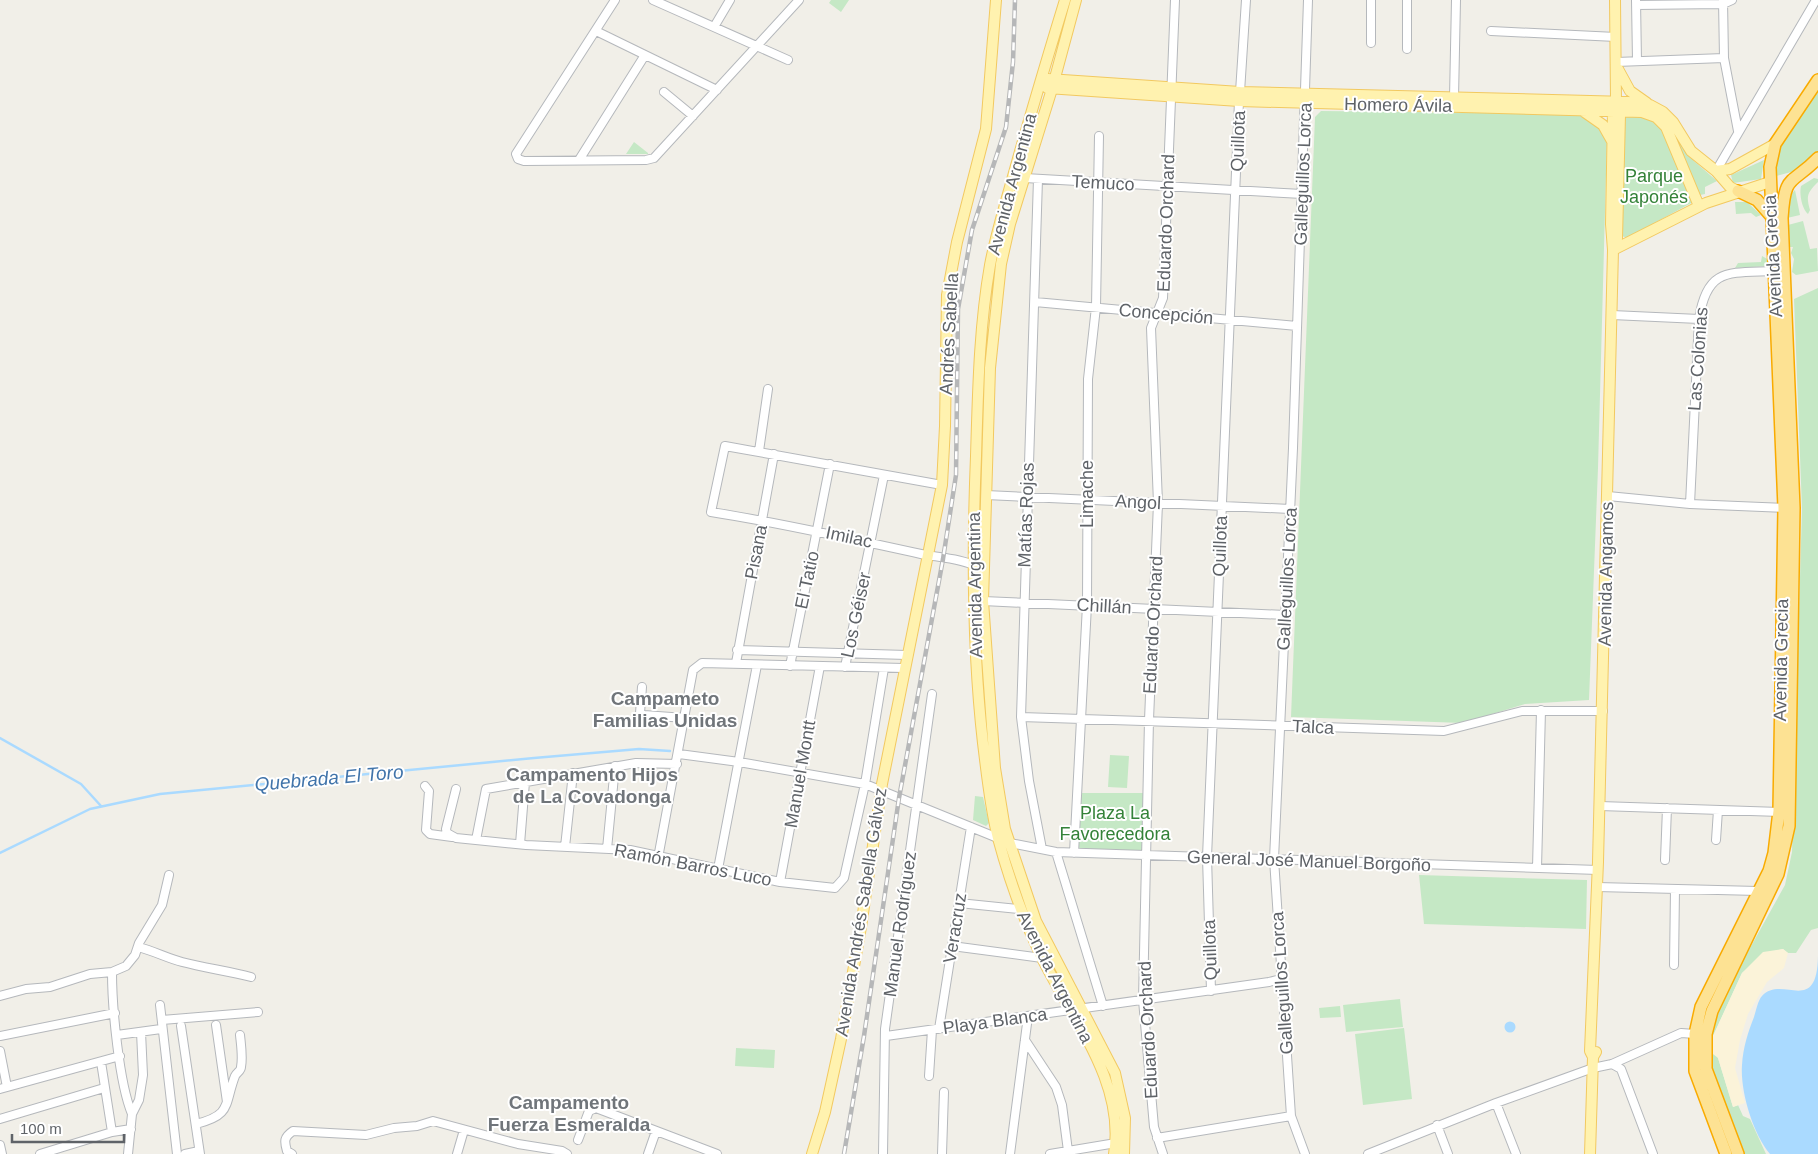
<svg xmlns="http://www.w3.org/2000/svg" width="1818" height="1154" font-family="Helvetica,sans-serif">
	<rect width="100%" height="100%" fill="#f1efe8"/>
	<!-- green -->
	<path fill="#c5e8c5" d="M831,0H849L841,12L829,3Z
		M1818,85V153L1799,170L1772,177L1777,146Z
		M1321,111L1583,114L1598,124L1607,138L1598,468L1589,700L1525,704L1463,723L1291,717L1315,117Z
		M1624,113L1642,114L1658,121L1693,202L1627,238L1622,236Z
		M1671,125L1694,161L1717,181L1705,187V194L1700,195Z
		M634,142L648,153V154H626Z
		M1764,160L1761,179L1733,183L1731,175Z
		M1814,178L1818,179V182C1807,193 1806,196 1810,210L1808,214C1802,209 1799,194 1801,186Z
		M1795,190L1800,215L1787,218L1790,196Z
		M1735,202H1747L1761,215L1756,217L1751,213L1736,214Z
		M1803,221L1810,249L1817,248L1818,271L1796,275L1792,272L1794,259L1791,253L1793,247H1789L1788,225Z
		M1762,256L1769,260V266L1735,268L1738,263L1761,262Z
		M1818,288V928L1811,930L1796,953H1788L1783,949L1767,953L1742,973L1713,1036L1718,1058L1733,1107L1738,1105L1743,1116L1750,1119L1766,1154H1741L1717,1094L1707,1053L1715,1011L1785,885L1792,852L1802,509L1794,299Z
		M1110,755L1129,756L1127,788L1108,787Z
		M1077,793H1147L1145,855L1074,853Z
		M975,796L983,797L989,823L986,826L973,820Z
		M1419,875L1587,880L1586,929L1424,924Z
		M1400,999L1403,1027L1346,1032L1343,1005Z
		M1340,1006L1341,1017L1320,1018L1319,1008Z
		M1404,1028L1412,1099L1363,1105L1355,1034Z
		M736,1048L775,1050L774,1068L735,1066Z"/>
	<!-- sand -->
	<path fill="#fbf3d9" d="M1783,949L1788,953L1784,968L1767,982L1748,1014L1740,1040L1735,1068L1745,1103L1733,1107L1718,1058L1713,1054V1036L1742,973L1763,952Z"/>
	<!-- water -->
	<path fill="#aadaff" d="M1818,956V1154H1770C1753,1134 1740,1091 1742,1065C1743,1048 1748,1032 1754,1017C1756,1011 1758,1000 1762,996C1782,974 1817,1017 1818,956Z
		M1504.5 1027a5.5 5.5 0 1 1 11 0a5.5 5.5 0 1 1-11 0Z"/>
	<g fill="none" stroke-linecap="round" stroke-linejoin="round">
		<!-- stream -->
		<path stroke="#aadaff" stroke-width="2.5" d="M0,738L81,784L101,806
			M0,853L90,809L160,794L534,758L639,749L670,751"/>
		<!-- minor casing -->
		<g stroke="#b5b8bc" stroke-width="10">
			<path id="minor" d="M615,0L516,154L518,159L524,161L646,160L654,158L799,0
				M653,0L788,60
				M1636,0L1637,61
				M1723,0L1724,58L1738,131
				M1636,5L1723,4L1732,0
				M714,27L730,0
				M596,31L717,90
				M1491,31L1616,37
				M1371,43V0
				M1407,49V0
				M1616,62L1724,58
				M664,92L693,116
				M1240,92L1246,0
				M1454,98L1456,0
				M579,160L645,55
				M1716,171L1816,0
				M1025,178L1302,194
				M1038,179L1021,717L1029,781L1042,849
				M1035,302L1297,326
				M1612,315L1699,319
				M759,451L768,389
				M942,485L725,446L711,512C782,523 851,539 921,554C935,557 966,559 976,567
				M986,495L1290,509
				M1608,496L1690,504L1787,508
				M1690,504L1699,319C1707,267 1729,273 1774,271
				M983,601L1285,615
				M737,650L907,655
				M736,663L774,454
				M790,666L830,464
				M845,667L884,475
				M642,687L640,713L644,715L685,718
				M1021,717L1444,731L1522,711H1603
				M679,754L739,762L865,784L1010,843L1056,852L1598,870
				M425,786L429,791L426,830L430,834L452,837
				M456,789L446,829L447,833L456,838L526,845L630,850L780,882L835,888L844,878L865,784L884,668
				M1600,806L1782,812
				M476,840L486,789L636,763L677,764
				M1716,840L1718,810
				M520,844L525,782
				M565,847L573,773
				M607,849L615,766
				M1056,852L1103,1006
				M1074,853L1087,605L1088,379L1096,307L1099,136
				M658,858L693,670L702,663L904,668
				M1665,860L1667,808
				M1537,868L1541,710
				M718,869L757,665
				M780,882L820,666
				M1597,887L1758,891
				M959,903L1019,909
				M952,946L1042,958
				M138,947C154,951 167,958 182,962C205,968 228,971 251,977
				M1674,965L1675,889
				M1211,991L1207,857L1239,101
				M0,996L26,989L50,987L90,974L112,972
				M160,1005L177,1154
				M162,1020L258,1012
				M216,1025L227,1102
				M181,1026L200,1154
				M939,1029L971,827
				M117,1035L161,1029
				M0,1036L115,1013
				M886,1036L1269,982L1281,979
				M1025,1040L1056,1087L1062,1105L1068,1151
				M0,1051L7,1087
				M101,1062L112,1132
				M1612,1064L1621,1069L1653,1154
				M929,1076L932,1030
				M0,1089L120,1056
				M1496,1103L1516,1154
				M132,1114C119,1083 112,1007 112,972L126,966L135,955L139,943L162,905L169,875
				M0,1119L104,1088
				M196,1124C232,1115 224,1105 235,1076C237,1072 241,1071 241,1067C243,1057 241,1045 240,1035
				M1437,1125L1448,1154
				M1157,1138L1291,1116
				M578,1140L589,1111L596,1108L717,1154
				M0,1145L2,1154
				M40,1154L112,1132L131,1129
				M128,1154L132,1114L139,1100L143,1075L141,1032
				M185,1154L199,1151
				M292,1154L287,1151C284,1141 284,1137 293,1131L366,1135L394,1128L417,1126L433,1121L518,1144L562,1151L567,1154
				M457,1154L464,1130
				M648,1154L656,1131
				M883,1154L885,1029L932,694
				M942,1154L944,1092
				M1010,1154L1028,1016
				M1050,1154L1116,1143
				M1163,1154L1154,1127L1143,1000L1149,720L1158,503L1151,328L1163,298L1175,0
				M1305,1154L1291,1116L1274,859L1293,448L1308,0
				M1368,1154L1496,1103L1593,1068L1612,1064L1681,1033L1695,1034"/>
		</g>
		<!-- major casing -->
		<g stroke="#f2c960" stroke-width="12">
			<path id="major" d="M1065,0C1049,52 1034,103 1019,155C1009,192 997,228 990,265C979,328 978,392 976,456C972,553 972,647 983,743C987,775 990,807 998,838C1009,879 1023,918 1041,956C1071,1018 1126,1081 1114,1154
				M1076,0L1052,89L1010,224L1001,264L990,368L983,601L995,768L1005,829L1036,921L1115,1073L1125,1118L1124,1154
				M1618,69L1630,91L1647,103
				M1048,79L1240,92L1628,102L1650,105L1663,112L1673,122L1691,151L1716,171L1730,187L1738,191
				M1047,88L1239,101L1642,112L1656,117L1666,127L1699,206
				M1583,111L1603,125L1612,141
				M1716,171L1730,169L1775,144
				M1617,239L1620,115L1618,105
				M1613,250L1706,203L1770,182
				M1593,1057L1590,1051L1598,862L1613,250L1611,224L1613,111L1616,101L1615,0
				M812,1154L825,1112L841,1039L861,927L882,784L942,485L945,426L947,295L957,242L986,129L996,0
				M1590,1154L1593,1057L1596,1052"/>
		</g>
		<!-- highway casing -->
		<g stroke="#f9ab00" stroke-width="14">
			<path id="highway" d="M1738,191L1757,200L1771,216
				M1726,1154L1695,1071V1034L1701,1007L1769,871L1774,853L1779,811L1784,508L1770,167L1775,144L1818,80
				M1738,1154L1706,1069V1034L1712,1011L1778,874L1789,826L1794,508L1782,218C1785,172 1791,186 1818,158"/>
		</g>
		<!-- minor -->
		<use href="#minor" stroke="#fff" stroke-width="8"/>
		<!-- major -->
		<use href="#major" stroke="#fff2af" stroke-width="10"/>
		<!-- highway -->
		<use href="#highway" stroke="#fde293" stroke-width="11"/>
		<!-- rail casing -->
		<g stroke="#b6b7b8" stroke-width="4.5">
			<path id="rail" d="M844,1154L864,1036L899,798L943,559L956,475L958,309L972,230L1006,127L1013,62L1015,0"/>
		</g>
		<!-- rail -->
		<use href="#rail" stroke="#fff" stroke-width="2.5" stroke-dasharray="8" stroke-linecap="butt"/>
	</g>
	<g text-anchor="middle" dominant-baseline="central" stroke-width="4" stroke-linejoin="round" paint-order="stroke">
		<!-- street labels -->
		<g font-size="18" fill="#5f6368" stroke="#fff">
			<text transform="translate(1398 105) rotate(1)">Homero Ávila</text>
			<text transform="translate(1238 141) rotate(-88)">Quillota</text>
			<text transform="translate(1303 174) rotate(-88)">Galleguillos Lorca</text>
			<text transform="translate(1103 183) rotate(3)">Temuco</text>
			<text transform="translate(1012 184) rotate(-75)">Avenida Argentina</text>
			<text transform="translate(1166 223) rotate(-88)">Eduardo Orchard</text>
			<text transform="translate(1773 256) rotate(-93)">Avenida Grecia</text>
			<text transform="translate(1166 314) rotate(5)">Concepción</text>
			<text transform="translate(949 334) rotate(-87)">Andrés Sabella</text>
			<text transform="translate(1698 359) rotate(-86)">Las Colonias</text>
			<text transform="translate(1087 494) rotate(-90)">Limache</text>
			<text transform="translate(1138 502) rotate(3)">Angol</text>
			<text transform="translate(1026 515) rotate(-88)">Matías Rojas</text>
			<text transform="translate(849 537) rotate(12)">Imilac</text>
			<text transform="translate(1220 546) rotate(-88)">Quillota</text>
			<text transform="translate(756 552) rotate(-79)">Pisana</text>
			<text transform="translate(1606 574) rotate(-89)">Avenida Angamos</text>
			<text transform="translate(1287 579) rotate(-87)">Galleguillos Lorca</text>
			<text transform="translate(807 580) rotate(-78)">El Tatio</text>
			<text transform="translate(975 585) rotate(-91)">Avenida Argentina</text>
			<text transform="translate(1104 606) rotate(3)">Chillán</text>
			<text transform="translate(856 615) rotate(-78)">Los Géiser</text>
			<text transform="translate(1153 625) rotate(-87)">Eduardo Orchard</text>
			<text transform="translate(1781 660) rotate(-89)">Avenida Grecia</text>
			<text transform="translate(1313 727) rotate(3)">Talca</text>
			<text transform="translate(800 774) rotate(-80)">Manuel Montt</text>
			<text transform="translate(1309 861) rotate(2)">General José Manuel Borgoño</text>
			<text transform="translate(693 865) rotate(11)">Ramón Barros Luco</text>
			<text transform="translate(861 912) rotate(-81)">Avenida Andrés Sabella Gálvez</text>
			<text transform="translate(900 924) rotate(-82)">Manuel Rodríguez</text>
			<text transform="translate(955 928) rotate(-81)">Veracruz</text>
			<text transform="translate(1210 950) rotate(-92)">Quillota</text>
			<text transform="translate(1055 977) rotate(63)">Avenida Argentina</text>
			<text transform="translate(1282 983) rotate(-94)">Galleguillos Lorca</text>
			<text transform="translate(995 1021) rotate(-8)">Playa Blanca</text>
			<text transform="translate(1148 1030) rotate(-93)">Eduardo Orchard</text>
		</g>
		<!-- park labels -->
		<g font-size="18" fill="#348238" stroke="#fff">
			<text x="1654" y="176">Parque<tspan x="1654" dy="21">Japonés</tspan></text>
			<text x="1115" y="813">Plaza La<tspan x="1115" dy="21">Favorecedora</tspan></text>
		</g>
		<!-- neighbourhood labels -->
		<g font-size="19" font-weight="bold" fill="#70757a" stroke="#fff">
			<text x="665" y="698">Campameto<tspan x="665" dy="22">Familias Unidas</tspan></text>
			<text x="592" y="774">Campamento Hijos<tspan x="592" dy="22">de La Covadonga</tspan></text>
			<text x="569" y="1102">Campamento<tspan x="569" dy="22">Fuerza Esmeralda</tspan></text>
		</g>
		<!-- water labels -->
		<g font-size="19" font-style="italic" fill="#4174aa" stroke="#fff">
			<text transform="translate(329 778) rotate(-5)">Quebrada El Toro</text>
		</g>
	</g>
	<!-- scale -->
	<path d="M12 1134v8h112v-8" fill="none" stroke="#5f6368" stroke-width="2.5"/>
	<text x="20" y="1134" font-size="15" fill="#5f6368" stroke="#ffffff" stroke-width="4" paint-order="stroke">100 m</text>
</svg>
